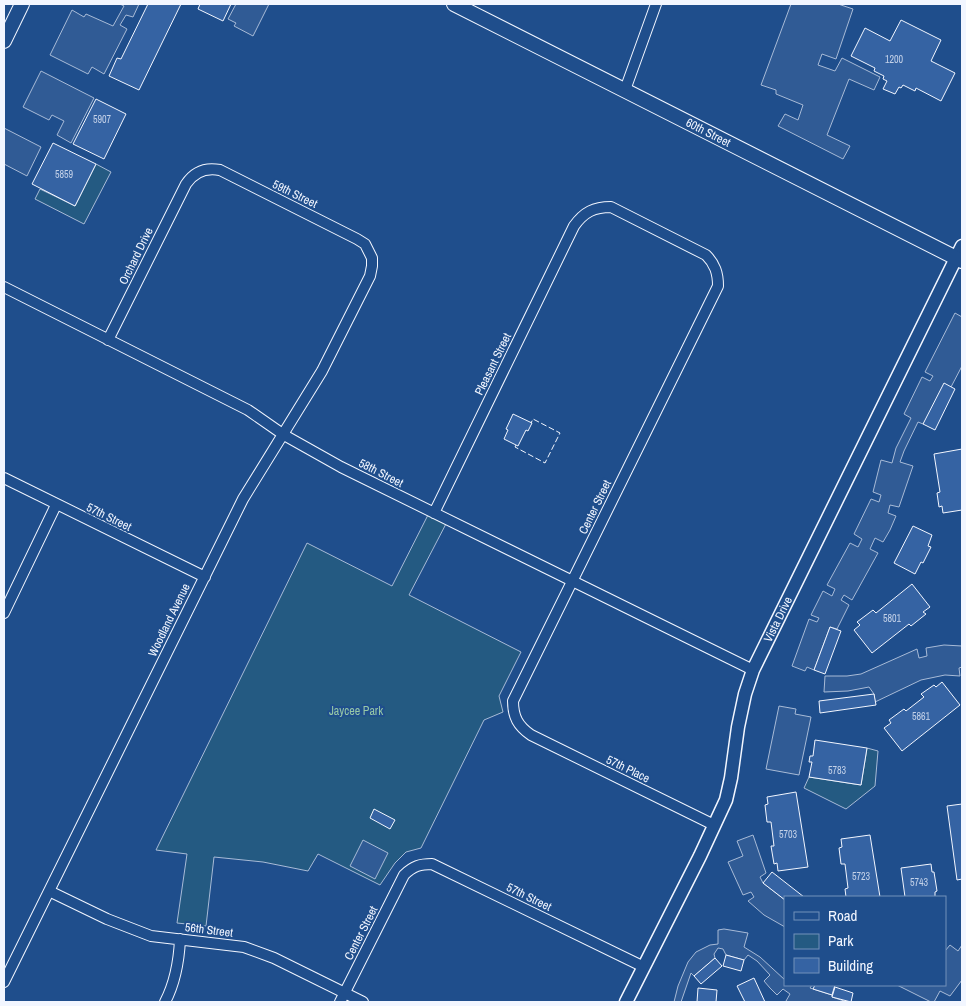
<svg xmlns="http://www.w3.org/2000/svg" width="966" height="1006" font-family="'Archivo Narrow',sans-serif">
	<rect width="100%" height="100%" fill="#1f4e8c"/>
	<!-- green -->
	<path fill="#245a82" stroke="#a8bbd7" d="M96,164L111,172L84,224L35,199L40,189L75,206Z
		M430,511L448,520L409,595L521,652L499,696L503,712L484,720L421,848L406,852L395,863L380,885L318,854L308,871L263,862L214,857L206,926L177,923L187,854L156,850L307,543L392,586Z
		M867,748L878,751L875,786L846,809L804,788L809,777L861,785Z"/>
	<!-- parking -->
	<path fill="#305b95" stroke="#a8bbd7" d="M120,4H139L133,17L126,15L120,25L127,29L104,74L92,67L88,74L50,55L72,10L84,17L86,14L113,26L124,6Z
		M236,4H269L253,36L234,26L236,23L228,19Z
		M791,4H838L853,9L836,59L822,54L818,65L835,71L842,58L880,77L874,90L849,79L827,135L850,146L843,159L778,126L785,114L798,120L803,105L776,94V90L761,85Z
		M41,71L94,98L71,143L57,135L64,121L52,115L49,120L23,107Z
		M4,128L41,147L27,176L4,164Z
		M955,313L962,317V366L951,387L923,424L918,422L904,451L900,462L913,466L899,507L890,505L888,513L896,516L890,530L883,542L875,538L870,549L878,553L852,600L844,595L841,600L849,605L837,629L830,627L814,670L807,667L805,671L792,666L809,619L817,622L819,618L811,615L823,591L832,596L835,589L827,585L850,543L858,547L862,539L854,534L871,499L879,502L881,495L873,492L881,460L892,463L896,448L911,418L904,414L922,377L930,381L933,376L925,372Z
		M944,645L962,646V667L959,668L960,676L945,675L921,680L875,702L874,694L869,687L848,691L824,692L825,676H847L861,674L917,649L919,658L927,656L926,648Z
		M779,706L796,709L795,714L811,717L799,775L766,769Z
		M753,835L766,873L760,877L763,883L785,900V927L764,915L748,901L754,897L751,892L743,895L728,862L743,856L737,841Z
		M363,840L388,853L375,879L350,866Z
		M724,929L748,933L744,947L760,957L785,980V985H812L810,988L832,995V997L847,1002H788L786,1001L790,994L783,989L777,995L770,988L764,981L770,975L757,961L748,955L744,960L726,955L723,949L718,948L714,954L715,958L694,976L691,973L681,1002H674L678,986L688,962L696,952L710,945L718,944V930Z
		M950,945L958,951L962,945V980L950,996L940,991L934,1002H931L897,985H945V951Z"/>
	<!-- building -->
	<path fill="#3563a3" stroke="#f2f6ff" d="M148,4H181L139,90L109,76L117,58L121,59Z
		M200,4H231L223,21L198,9Z
		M901,20L941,40L931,61L955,73L941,101L916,88L915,91L903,85L901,88L899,87L895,94L883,89L887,81L883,79L884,76L874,71L875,68L851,56L865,28L890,41Z
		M96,99L126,114L104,159L73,144Z
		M53,143L96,164L75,206L32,184Z
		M944,383L955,389L935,430L923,424Z
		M513,414L532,423L528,431L526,430L518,446L504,439L508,430L506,429Z
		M962,449V510L943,513L942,506L939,507L937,493L940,492L934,454Z
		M913,526L932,535L928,546L931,547L923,563L921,562L915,574L894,563Z
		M912,584L930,607L923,612L926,614L911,626L909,624L872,653L854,630L860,625L857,622L873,610L876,613Z
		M830,627L841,631L825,674L814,670Z
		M942,682L960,705L902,751L884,728L891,723L889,720L904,709L906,711L924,697L921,694L934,685L936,687Z
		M874,694L876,705L820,713L819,701Z
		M815,740L867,748L861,785L809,777L812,762H809L810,756H813Z
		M796,792L808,867L778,871L777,863L774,864L771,846H774L771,822H767L765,805L768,804L767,797Z
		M962,804V879L957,880L947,806Z
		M374,809L395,820L390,829L370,818Z
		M870,835L880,897H846L845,889L848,888L845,864H841L839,848L842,847L841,839Z
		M931,864L932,872H934L937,891L935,892V897H905L901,868Z
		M772,872L804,897H785V900L763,883Z
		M726,955L744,960L741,971L723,966Z
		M715,958L722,966L701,984L694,976Z
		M754,978L765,1002H745L737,986Z
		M815,985H835L832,995L813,989Z
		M835,987L853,993L851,1002L832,997Z
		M698,988L717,990L716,1002H697Z"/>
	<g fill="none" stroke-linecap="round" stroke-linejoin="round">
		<!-- minor casing -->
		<g stroke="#f2f6ff" stroke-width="12">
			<path id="minor" d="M625,90L656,4
				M4,287L248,410L284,435L341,467L753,670
				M4,478L205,577
				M434,513L574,226C584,212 594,207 611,207L706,255C715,264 718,273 718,286L513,701C513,717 518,726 531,735L714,825
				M4,613L56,505
				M49,891L107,919L151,936L244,947L274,958L363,1002
				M4,982L243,499L322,371L370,276L372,266V258L365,244L357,239L220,170C205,167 194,172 186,184L108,340
				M165,1002C175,983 179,961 180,939
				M340,1002L404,875C413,866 420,864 432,864L644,967"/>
		</g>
		<!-- tertiary casing -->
		<g stroke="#f2f6ff" stroke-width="15">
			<g id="tertiary">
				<path id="s1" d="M626,1002L700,856L726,800L731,778L738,727L745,694L753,670L962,246"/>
			</g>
		</g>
		<!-- secondary casing -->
		<g stroke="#f2f6ff" stroke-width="16">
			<g id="secondary">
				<path id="s2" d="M454,4L962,261"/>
				<path d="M4,41L22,4"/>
			</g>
		</g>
		<!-- minor -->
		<use href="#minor" stroke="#1f4e8c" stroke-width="10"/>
		<!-- tertiary -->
		<use href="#tertiary" stroke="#1f4e8c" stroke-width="12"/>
		<!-- secondary -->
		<use href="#secondary" stroke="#1f4e8c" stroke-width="14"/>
		<!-- fence -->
		<path stroke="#f2f6ff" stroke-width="1" stroke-dasharray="6 2.5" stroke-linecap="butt" d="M516,445L515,447L545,463L560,433L533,419L531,423"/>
	</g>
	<g text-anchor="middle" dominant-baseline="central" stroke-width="4" stroke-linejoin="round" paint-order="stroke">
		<!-- number labels -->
		<g font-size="10" fill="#c3d1e8">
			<text x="894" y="59">1200</text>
			<text x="102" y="119">5907</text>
			<text x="64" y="174">5859</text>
			<text x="892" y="618">5801</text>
			<text x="921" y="716">5861</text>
			<text x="837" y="770">5783</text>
			<text x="788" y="834">5703</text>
			<text x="861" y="876">5723</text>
			<text x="919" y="882">5743</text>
		</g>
		<!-- street labels -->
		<g font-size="12" fill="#f2f6ff" stroke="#1f4e8c">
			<text stroke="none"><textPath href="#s2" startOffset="285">60th Street</textPath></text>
			<text transform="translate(295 194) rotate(26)">59th Street</text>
			<text transform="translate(136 256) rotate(-64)">Orchard Drive</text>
			<text transform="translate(493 364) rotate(-64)">Pleasant Street</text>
			<text transform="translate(381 473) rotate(27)">58th Street</text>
			<text transform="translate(595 507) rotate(-64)">Center Street</text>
			<text transform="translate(109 517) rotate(26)">57th Street</text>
			<text stroke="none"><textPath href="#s1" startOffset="415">Vista Drive</textPath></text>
			<text transform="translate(169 620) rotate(-64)">Woodland Avenue</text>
			<text transform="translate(628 769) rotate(26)">57th Place</text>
			<text transform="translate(529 897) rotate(26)">57th Street</text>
			<text transform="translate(209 930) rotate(7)">56th Street</text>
			<text transform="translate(361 933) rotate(-63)">Center Street</text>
		</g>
		<!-- park labels -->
		<g font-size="12" fill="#97c8a6" stroke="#1f4e8c">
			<text x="356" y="711">Jaycee Park</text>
		</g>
	</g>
	<!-- border -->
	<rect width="966" height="1006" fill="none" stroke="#f2f6ff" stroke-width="10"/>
	<!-- legend -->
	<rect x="784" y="896" width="162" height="90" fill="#1f4e8c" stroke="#7391ba"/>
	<rect x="794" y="912" width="25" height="8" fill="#1f4e8c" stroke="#7391ba"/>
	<text x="828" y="921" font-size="15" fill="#f2f6ff">Road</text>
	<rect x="794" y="934" width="25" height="15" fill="#245a82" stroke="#7391ba"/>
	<text x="828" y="946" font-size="15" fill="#f2f6ff">Park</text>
	<rect x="794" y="958" width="25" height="15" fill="#3563a3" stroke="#7391ba"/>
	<text x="828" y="971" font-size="15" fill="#f2f6ff">Building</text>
</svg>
